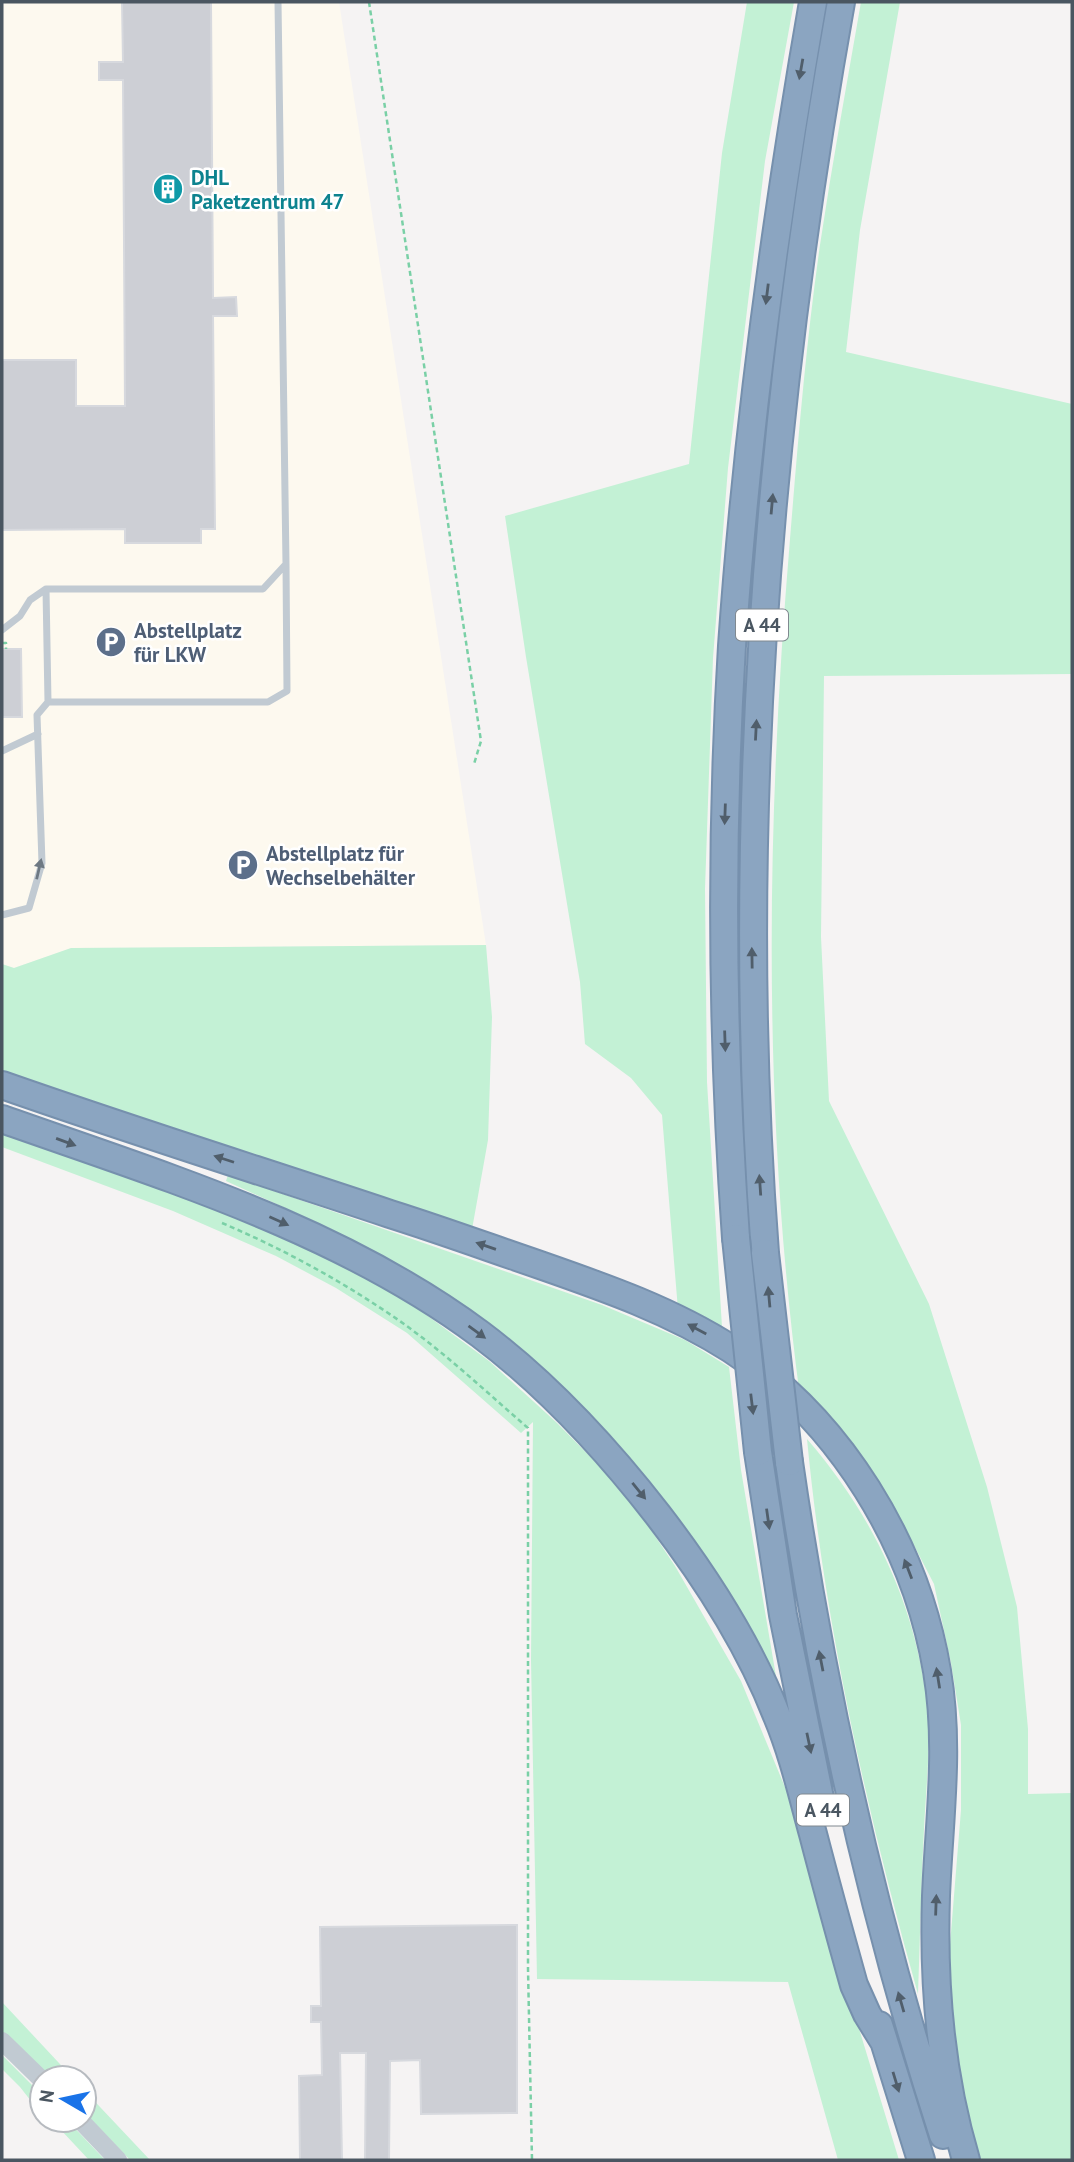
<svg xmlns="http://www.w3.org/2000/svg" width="1074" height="2162" font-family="'PT Sans',sans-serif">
	<rect width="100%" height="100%" fill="#f5f3f3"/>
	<!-- commercial -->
	<path fill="#fdf9ef" d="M2,2H339L486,945L72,948L14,968L2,964Z"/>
	<!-- green -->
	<path fill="#c3f1d5" d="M747,2H794L765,161L728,468L713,658L705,889L707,1082L722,1327L678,1310L662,1115L631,1078L585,1044L580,982L526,657L505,516L689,464L722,153Z
		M861,2H900L860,230L846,352L1072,404V674L824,676L821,937L829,1101L929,1304L987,1487L1017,1607L1028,1729V1794L1072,1793V2160H972L944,2018L961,1810V1725L951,1663L934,1584L890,1499L832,1426L800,1397C762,1112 766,825 790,539C798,441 806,343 820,245C832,164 847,83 861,2Z
		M486,945L492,1017L488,1140L471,1235L2,1075V964L14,968L71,948Z
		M2,1127L194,1194L340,1261L421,1311L489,1361L557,1423L627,1494L675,1566L741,1681L787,1792L899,2160H838L788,1982L537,1979L531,1660L533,1422L521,1433L407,1333L336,1288L276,1256L173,1211L2,1147Z
		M228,1175L602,1305L685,1340L729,1367L741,1470L780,1700L683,1536L407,1274L329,1228L226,1181Z
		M807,1439C871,1513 913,1599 926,1696C932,1738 926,1787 924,1829C921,1884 920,1939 918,1994C867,1813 825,1627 807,1439Z
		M2,2002L73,2078H52L2,2032Z
		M2,2055L42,2095V2115L20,2087L2,2069Z
		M84,2090L150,2160H130L84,2112Z
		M46,2120H67L105,2160H89L60,2129L55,2131Z"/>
	<!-- building -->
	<path fill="#cdcfd5" stroke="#d7d9de" stroke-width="2" d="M122,2H211L213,298L236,297L237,316H213L215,529H201V543H125V529L2,530V360H76V406H125L123,80H99V62H123Z
		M2,649H21L22,717H2Z
		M517,1925V2113L421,2114L420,2060L390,2061L389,2160H365L366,2053H340L342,2160H300L299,2076L322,2075L321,2022H311V2006H321L320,1927Z"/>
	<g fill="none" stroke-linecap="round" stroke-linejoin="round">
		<!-- motorway casing -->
		<g stroke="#7690ad" stroke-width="30">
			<path id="motorway" d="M2,1085C130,1130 261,1171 390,1214C441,1230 490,1248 540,1265C606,1288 672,1311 731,1349C840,1419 916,1545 937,1671C950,1747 939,1820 936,1896C933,1986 940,2073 966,2160
				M2,1119C166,1177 339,1229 480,1334C548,1385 606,1448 658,1515C705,1576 749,1644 777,1716C793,1754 802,1794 813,1834C826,1884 840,1935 854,1985L867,2014L883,2040
				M736,1238C722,1041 720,843 732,646C747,429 776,215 813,2
				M765,1253C733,834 767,415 841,2
				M758,1452L783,1615L820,1798
				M789,1462C822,1691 872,1915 943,2135
				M879,2025L921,2160"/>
		</g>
		<!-- path -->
		<path stroke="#7ad0a6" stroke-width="2.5" stroke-dasharray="5 3.5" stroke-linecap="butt" d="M369,2L481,741L474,764
			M2,643H6V649
			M222,1223C281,1248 338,1279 391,1315C440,1348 484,1390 528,1428V1969L532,2160
			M35,2096L42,2104
			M57,2120L64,2127"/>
		<!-- service -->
		<path stroke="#c1cad2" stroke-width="7" d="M2,630L20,616L30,600L46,589H263L286,564L278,2
			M48,702H268L287,691L286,564
			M2,751L38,734
			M2,915L29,908L42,863L37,715L48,702L46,589"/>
		<!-- tertiary -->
		<path stroke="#c1cad2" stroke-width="18" d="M2,2041L42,2080
			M80,2120L118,2160"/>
		<!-- motorway -->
		<use href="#motorway" stroke="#8ba5c1" stroke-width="26"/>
		<!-- motorway-bridge casing -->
		<g stroke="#7690ad" stroke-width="30" stroke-linecap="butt">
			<path id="motorway-bridge" d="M736,1238L758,1452
				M765,1253L789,1462"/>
		</g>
		<!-- motorway-bridge -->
		<use href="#motorway-bridge" stroke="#8ba5c1" stroke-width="26"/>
	</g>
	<!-- one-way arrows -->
	<defs><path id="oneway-solid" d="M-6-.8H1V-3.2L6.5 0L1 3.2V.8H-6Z" transform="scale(1.75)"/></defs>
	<g fill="#505e6b">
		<use href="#oneway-solid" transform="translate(801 69) rotate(100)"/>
		<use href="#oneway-solid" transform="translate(767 294) rotate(97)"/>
		<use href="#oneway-solid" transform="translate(772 504) rotate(-85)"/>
		<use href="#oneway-solid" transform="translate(756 730) rotate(-87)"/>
		<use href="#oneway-solid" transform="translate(725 814) rotate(92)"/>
		<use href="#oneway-solid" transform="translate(752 958) rotate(-91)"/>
		<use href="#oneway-solid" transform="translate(725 1041) rotate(88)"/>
		<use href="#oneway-solid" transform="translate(66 1142) rotate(20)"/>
		<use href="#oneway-solid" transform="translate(224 1159) rotate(-162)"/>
		<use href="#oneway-solid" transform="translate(760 1185) rotate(-94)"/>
		<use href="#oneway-solid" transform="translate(279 1221) rotate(24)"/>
		<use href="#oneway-solid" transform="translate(486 1246) rotate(-161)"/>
		<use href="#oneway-solid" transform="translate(769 1297) rotate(-95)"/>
		<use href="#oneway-solid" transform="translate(697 1329) rotate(-152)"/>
		<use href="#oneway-solid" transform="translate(477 1332) rotate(36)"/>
		<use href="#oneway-solid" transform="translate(752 1404) rotate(83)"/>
		<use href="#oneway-solid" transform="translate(639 1491) rotate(51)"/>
		<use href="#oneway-solid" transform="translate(768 1519) rotate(82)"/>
		<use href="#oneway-solid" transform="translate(908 1569) rotate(-111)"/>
		<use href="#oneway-solid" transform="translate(821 1661) rotate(-101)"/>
		<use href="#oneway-solid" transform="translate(938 1678) rotate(-99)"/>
		<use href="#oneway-solid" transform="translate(809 1743) rotate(78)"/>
		<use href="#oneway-solid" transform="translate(936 1905) rotate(-88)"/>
		<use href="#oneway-solid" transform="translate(901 2002) rotate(-106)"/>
		<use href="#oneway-solid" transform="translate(896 2082) rotate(73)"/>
	</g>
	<use fill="#6e7983" href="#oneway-solid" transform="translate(39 869) rotate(-77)"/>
	<!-- icons -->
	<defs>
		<g id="building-disc" transform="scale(1.575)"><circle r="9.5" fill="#0f9aa8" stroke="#fff"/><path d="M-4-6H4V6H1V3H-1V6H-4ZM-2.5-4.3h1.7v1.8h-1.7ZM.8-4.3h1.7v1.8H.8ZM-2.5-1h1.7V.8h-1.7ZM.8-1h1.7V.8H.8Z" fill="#fff"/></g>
		<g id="parking-disc" transform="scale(1.575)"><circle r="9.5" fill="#5c6f8a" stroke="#fff"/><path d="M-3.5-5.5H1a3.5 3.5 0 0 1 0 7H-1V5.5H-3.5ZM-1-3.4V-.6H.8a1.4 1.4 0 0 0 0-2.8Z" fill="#fff"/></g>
	</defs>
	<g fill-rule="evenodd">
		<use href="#building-disc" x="168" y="189"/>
		<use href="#parking-disc" x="111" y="642"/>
		<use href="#parking-disc" x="243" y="865"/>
	</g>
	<g text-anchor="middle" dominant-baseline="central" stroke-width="5" stroke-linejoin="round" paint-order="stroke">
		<!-- shield labels -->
		<g fill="#fff" stroke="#808990" stroke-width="2">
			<rect x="736" y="609.5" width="52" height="31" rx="5"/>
			<rect x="797" y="1794.5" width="52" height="31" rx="5"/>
		</g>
		<g font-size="19" font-weight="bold" fill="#4a5661">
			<text x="762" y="625">A 44</text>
			<text x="823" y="1810">A 44</text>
		</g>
		<!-- culture labels -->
		<g font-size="21" font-weight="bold" fill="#0d838f" stroke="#fff" text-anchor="start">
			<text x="191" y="177">DHL<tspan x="191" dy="24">Paketzentrum 47</tspan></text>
		</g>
		<!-- service labels -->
		<g font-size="21" font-weight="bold" fill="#4e5e75" stroke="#fff" text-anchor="start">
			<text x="134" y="630">Abstellplatz<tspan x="134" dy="24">für LKW</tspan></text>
			<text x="266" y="853">Abstellplatz für<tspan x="266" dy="24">Wechselbehälter</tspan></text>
		</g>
	</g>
	<!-- border -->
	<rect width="1074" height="2162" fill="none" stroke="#4a5661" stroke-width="7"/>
	<!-- north arrow -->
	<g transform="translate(63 2099) rotate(279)"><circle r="33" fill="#ffffff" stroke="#b7bbc0" stroke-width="2"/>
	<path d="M0-5L12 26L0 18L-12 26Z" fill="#1a73e8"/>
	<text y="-10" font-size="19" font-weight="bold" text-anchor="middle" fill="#4a5661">N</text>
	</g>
</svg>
